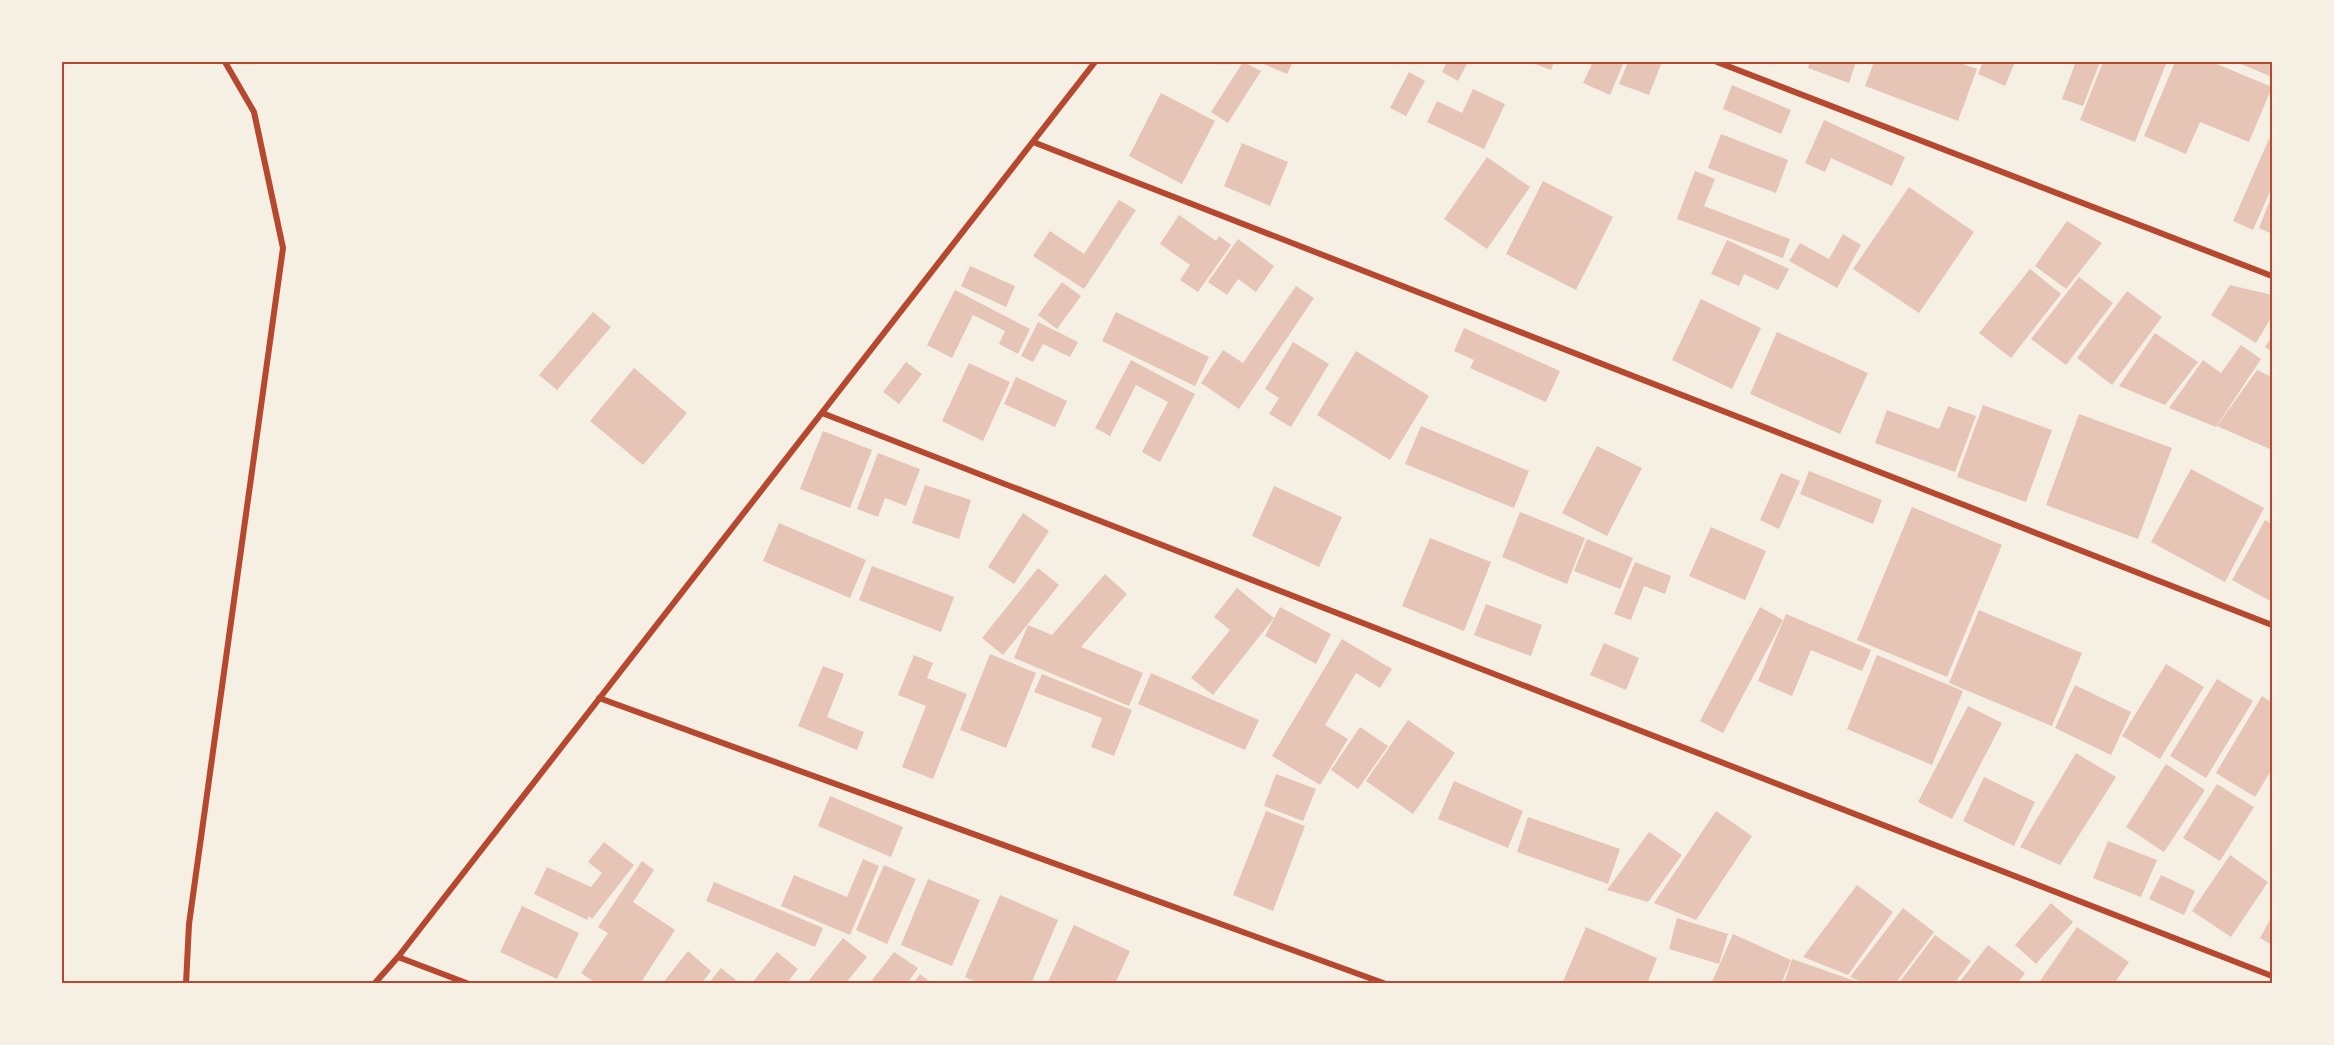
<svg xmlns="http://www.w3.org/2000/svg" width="2334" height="1045" font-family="Manrope,sans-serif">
	<rect width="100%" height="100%" fill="#f6efe4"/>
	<!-- building -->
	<path fill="#e6c5b7" d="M1243,62L1261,71L1228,123L1211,112Z
		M1259,62H1293L1287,74Z
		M1447,62H1468L1458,81L1442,72Z
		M1530,62H1554L1551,70Z
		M1586,62H1624L1610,95L1583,83L1592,64Z
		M1628,62H1655L1661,64L1649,95L1619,84Z
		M1810,62H1856L1849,83L1808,68Z
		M1874,62H1957L1977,69L1958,121L1865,86Z
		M1983,62H2015L2005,86L1978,74Z
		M2070,62H2100L2083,106L2062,99L2075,64Z
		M2103,62H2160L2166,64L2135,142L2080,120Z
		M2175,62H2212L2272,87L2249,142L2200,122L2186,154L2144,136Z
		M2236,62H2272V77Z
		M1409,72L1425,81L1406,116L1390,108Z
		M1732,85L1791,110L1781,134L1723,109Z
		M1473,89L1505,104L1484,149L1427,122L1437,101L1462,113Z
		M1161,93L1215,121L1182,184L1129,156Z
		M1824,120L1905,157L1892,186L1831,158L1825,172L1805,163Z
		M1721,134L1788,160L1776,193L1708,168Z
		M2269,139L2272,141V187L2253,230L2233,221Z
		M1242,143L1288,162L1270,206L1224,186Z
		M1487,157L1530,187L1487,249L1444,219Z
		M1695,171L1715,179L1704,206L1790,239L1783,258L1677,219Z
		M1543,181L1613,217L1576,290L1506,254Z
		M1909,187L1974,232L1919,313L1853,269Z
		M2272,195V234L2259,228Z
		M1119,200L1136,210L1084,289L1033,256L1050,231L1084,254Z
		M1179,215L1216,241L1219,236L1231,245L1198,292L1180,280L1190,265L1160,244Z
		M2067,221L2102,243L2066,289L2035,266Z
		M1843,234L1861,245L1837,288L1789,261L1800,243L1829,259Z
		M1238,239L1274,266L1256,292L1238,279L1227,295L1208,282Z
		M1727,240L1789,269L1778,290L1744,274L1739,286L1711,274Z
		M970,266L1015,286L1006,307L961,286Z
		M2030,269L2061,294L2011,358L1979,333Z
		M2079,277L2113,303L2066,365L2031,339Z
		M1062,282L1081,296L1057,329L1038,315Z
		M2230,285L2272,295V316L2256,343L2211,315Z
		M1296,286L1314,298L1239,409L1201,383L1223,350L1243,363Z
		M955,290L1030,329L1018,354L999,344L1005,331L973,315L952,358L927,345Z
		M2127,291L2162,317L2112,385L2077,358Z
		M1701,299L1761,328L1732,389L1672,360Z
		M593,312L611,327L557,390L539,375Z
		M1116,312L1209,357L1195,386L1102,341Z
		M1038,322L1078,342L1070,357L1043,344L1033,362L1021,356Z
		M1464,328L1560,371L1546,402L1470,368L1474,360L1454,351Z
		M1777,332L1868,373L1840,434L1750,394Z
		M2155,333L2198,362L2165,405L2119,386Z
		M2272,336V352L2265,347Z
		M1293,342L1329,364L1291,427L1269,414L1279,398L1265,389Z
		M2241,345L2261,359L2216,427L2169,408L2203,360L2221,373Z
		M1356,351L1429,396L1390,460L1317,415Z
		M1131,360L1195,394L1160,462L1142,452L1168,402L1136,385L1110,436L1095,428Z
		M906,362L922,374L899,404L883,392Z
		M969,363L1010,382L983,441L942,421Z
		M634,368L687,413L643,465L590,421Z
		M2257,370L2272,377V450L2217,426Z
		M1016,377L1067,401L1055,427L1004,404Z
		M1983,405L2052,430L2026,502L1957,477Z
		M1948,406L1976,416L1955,472L1875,443L1887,410L1939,429Z
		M2079,414L2172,448L2138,539L2046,505Z
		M1421,426L1529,471L1514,508L1405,464Z
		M823,431L872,450L850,508L800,489Z
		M1597,446L1642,468L1607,536L1562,513Z
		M878,453L920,469L906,506L885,498L878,517L857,509Z
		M2191,469L2264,508L2225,582L2151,542Z
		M1809,471L1882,500L1873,524L1800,494Z
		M1781,473L1800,481L1779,529L1760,520Z
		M925,485L971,500L959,539L912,523Z
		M1274,486L1342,517L1319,567L1252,536Z
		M1912,507L2002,545L1947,677L1857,640Z
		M1520,512L1585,538L1567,584L1502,557Z
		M1023,513L1049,531L1014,584L988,567Z
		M2265,520L2272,524V602L2232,580Z
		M779,523L866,560L850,598L763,561Z
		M1711,527L1766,551L1745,600L1689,576Z
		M1430,538L1491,562L1464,631L1402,606Z
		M1587,539L1633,558L1620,589L1574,571Z
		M1635,562L1671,576L1665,594L1644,586L1631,620L1614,614Z
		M872,566L954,597L941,632L859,600Z
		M1038,568L1059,585L1003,655L982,638Z
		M1105,574L1127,594L1081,647L1143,673L1129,706L1014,658L1028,625L1052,635Z
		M1237,588L1274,618L1213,695L1191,678L1230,630L1214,617Z
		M1486,604L1542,625L1531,656L1474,635Z
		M1280,607L1331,634L1316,664L1265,636Z
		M1760,607L1783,620L1723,733L1700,721Z
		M1979,610L2082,653L2052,726L1949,683Z
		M1786,614L1871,650L1862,671L1811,650L1792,696L1758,681Z
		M1342,639L1392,669L1380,688L1356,673L1325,725L1348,739L1320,785L1272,756Z
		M1604,643L1639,658L1626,690L1590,675Z
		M990,654L1036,673L1006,748L960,730Z
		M914,655L933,663L927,678L967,694L933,779L902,767L926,706L898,695Z
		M1877,655L1963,691L1932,765L1847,729Z
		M2166,664L2204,687L2160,759L2122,736Z
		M823,666L844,674L827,717L864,732L857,750L798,726Z
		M1151,673L1259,720L1245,750L1138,704Z
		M1042,674L1132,710L1114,756L1091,747L1102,718L1034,692Z
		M2217,679L2253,701L2206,778L2170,756Z
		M2075,685L2131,712L2111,755L2055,728Z
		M2262,696L2272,703V769L2255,797L2216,773Z
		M1968,706L2002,723L1952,819L1918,802Z
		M1408,720L1455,753L1413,814L1366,781Z
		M1360,727L1388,746L1358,789L1331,770Z
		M2076,753L2116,777L2060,865L2020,847Z
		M2166,764L2205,790L2164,852L2126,827Z
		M1276,774L1316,789L1303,821L1264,806Z
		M1984,777L2035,802L2014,846L1963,821Z
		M1454,781L1523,811L1508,848L1438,819Z
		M2217,784L2254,807L2220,861L2183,838Z
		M830,796L903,827L891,857L818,826Z
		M1266,811L1305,826L1273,911L1233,895Z
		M1716,811L1752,836L1696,920L1654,903Z
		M1528,817L1620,849L1608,884L1517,852Z
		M1649,832L1682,855L1648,902L1607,890Z
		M2108,841L2157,860L2141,897L2093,878Z
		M604,842L634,865L592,919L589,916L587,920L534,894L547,867L591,887L602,873L588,862Z
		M2230,855L2268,882L2231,937L2192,911Z
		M863,859L879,866L850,935L781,906L794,875L847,897Z
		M642,861L654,870L633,902L675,930L640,984H597L581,973L608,933L598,927Z
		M884,865L916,879L887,944L856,930Z
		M2161,875L2195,891L2184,915L2149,899Z
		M928,879L980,900L952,966L901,945Z
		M714,882L823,928L815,947L706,901Z
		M1857,885L1893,912L1848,975L1803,957Z
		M1000,895L1058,920L1031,984H982L965,977Z
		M2051,903L2073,922L2036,964L2015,945Z
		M522,906L579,933L557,979L500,952Z
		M1903,908L1934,932L1895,984H1868L1850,977Z
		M2272,916V945L2260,938Z
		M1677,918L1728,934L1719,964L1669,949Z
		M1074,925L1130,951L1115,984H1047Z
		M1586,927L1657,958L1647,984H1562Z
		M2077,927L2129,962L2114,984H2038Z
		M1733,934L1791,960L1781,984H1711Z
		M1935,935L1971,961L1954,984H1898Z
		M843,938L867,957L845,984H806Z
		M1988,945L2025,973L2017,984H1958Z
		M688,951L711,971L701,984H662Z
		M777,952L798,969L786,984H751Z
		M894,952L918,968L907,984H869Z
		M1792,959L1861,983V984L1784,983Z
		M721,968L741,984H708Z
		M920,974L933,984H913Z"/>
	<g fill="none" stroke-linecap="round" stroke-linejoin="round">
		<!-- minor -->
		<path stroke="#b5482f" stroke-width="6" d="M1717,62L2272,276
			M1033,142L2272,625
			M822,413L2272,976
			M599,698L1386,984
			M398,957L469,984
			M186,984L189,924L283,248L254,112L225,62
			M374,984L398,957L1095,62"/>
	</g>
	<!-- border -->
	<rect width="2334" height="1045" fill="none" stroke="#f6efe4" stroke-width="126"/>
	<rect x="63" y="63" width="2208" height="919" fill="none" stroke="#b5482f" stroke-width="2"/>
</svg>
